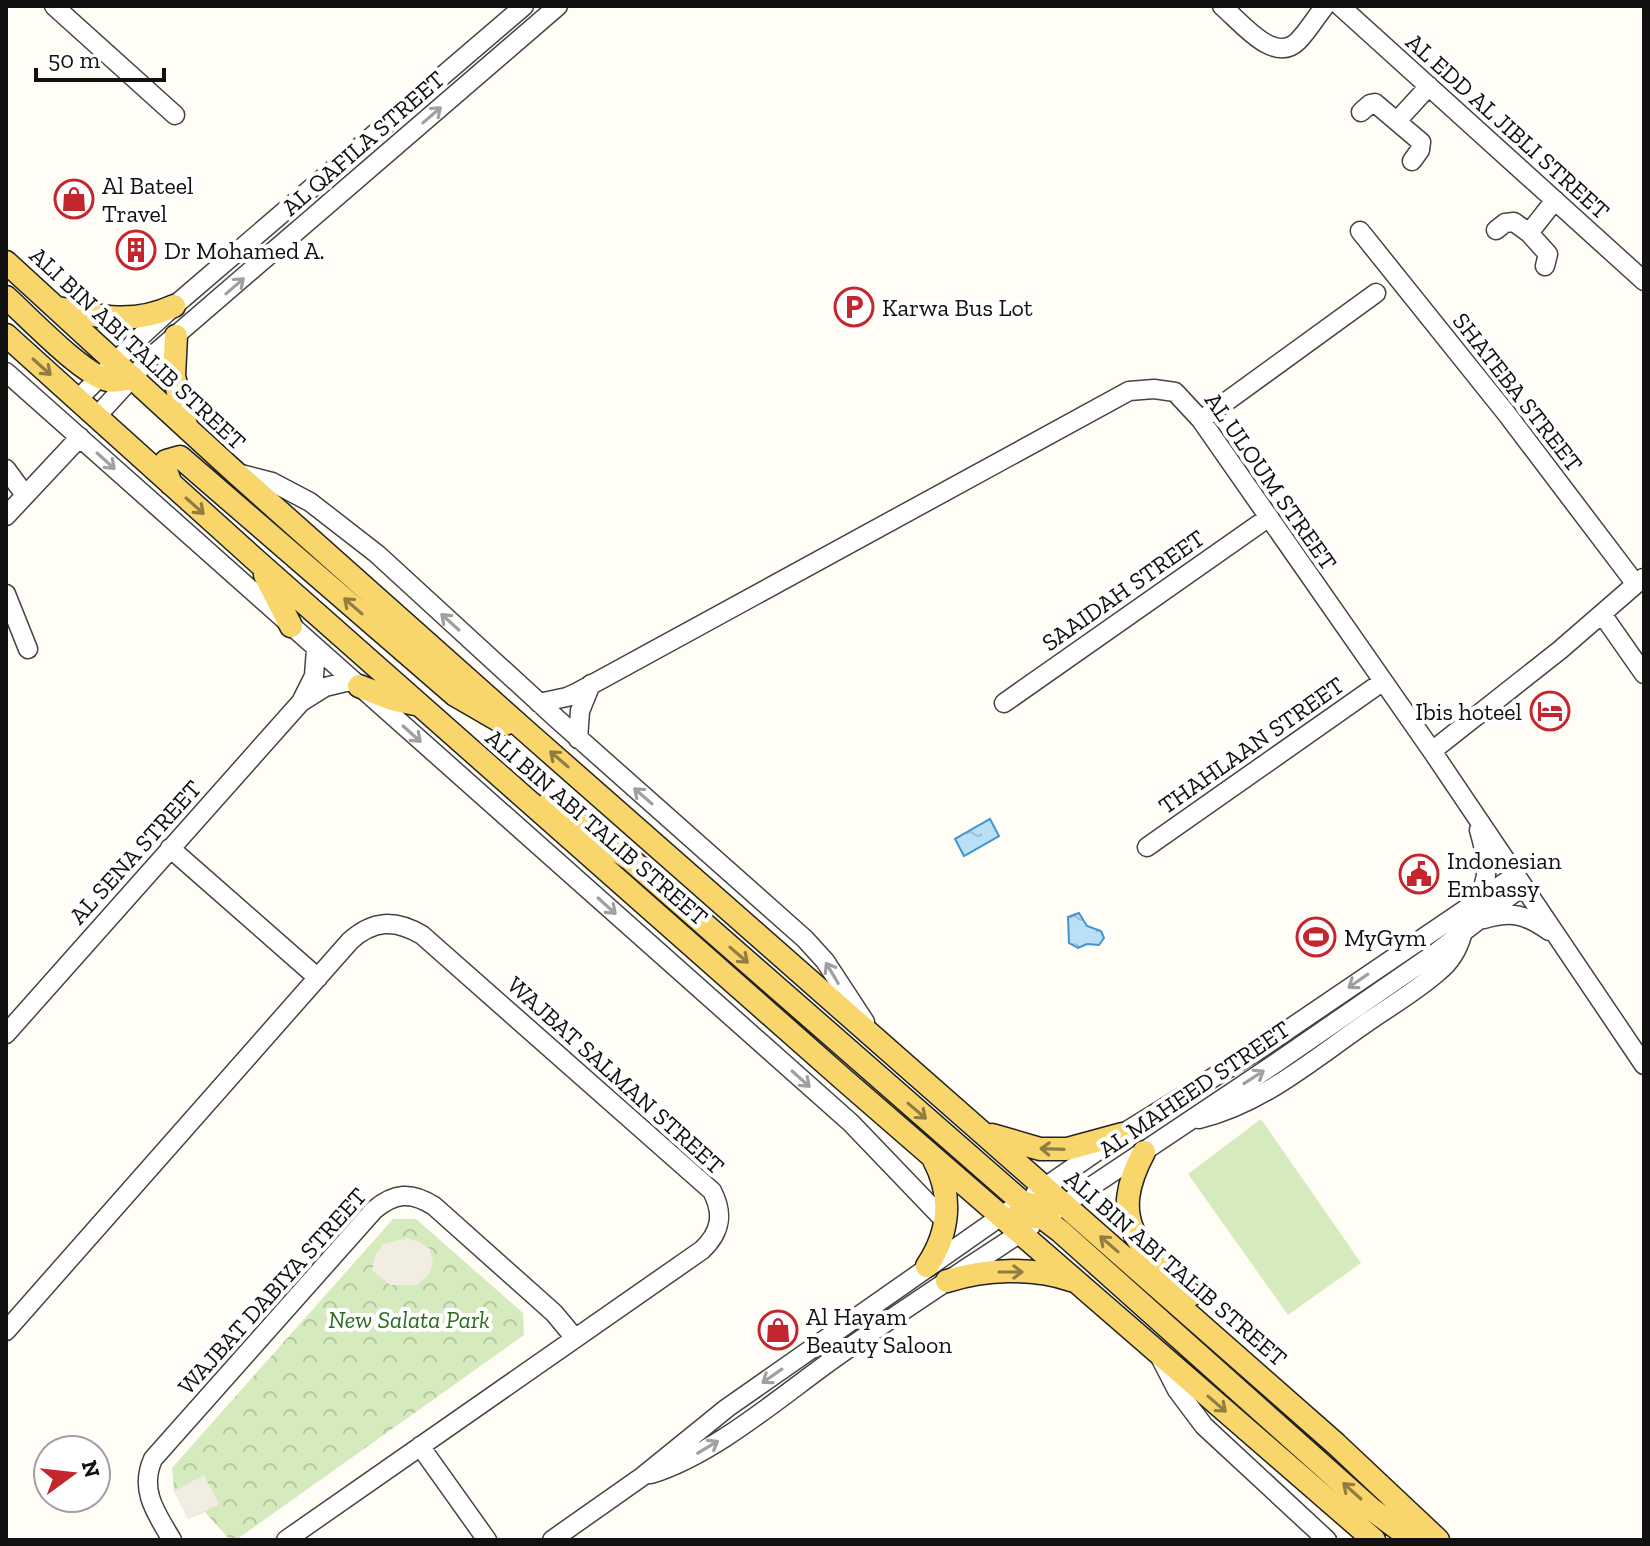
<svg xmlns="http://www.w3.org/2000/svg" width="1650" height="1546" font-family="'Zilla Slab',serif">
	<defs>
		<pattern id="park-crowns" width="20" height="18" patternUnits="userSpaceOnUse" patternTransform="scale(2)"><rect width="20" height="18" fill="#d5ebbd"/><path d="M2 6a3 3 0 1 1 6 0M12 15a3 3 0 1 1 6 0" fill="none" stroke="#b6c8a1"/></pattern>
		<pattern id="water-ripples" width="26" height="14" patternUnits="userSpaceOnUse" patternTransform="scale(2)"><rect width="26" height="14" fill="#b9e0f7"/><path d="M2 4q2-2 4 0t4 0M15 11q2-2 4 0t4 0" fill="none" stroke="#9ebfd3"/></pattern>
	</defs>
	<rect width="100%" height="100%" fill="#fffdf5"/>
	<!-- grass -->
	<path fill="#d5ebbd" d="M1261,1119L1361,1263L1288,1315L1188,1174Z"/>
	<!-- park -->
	<path fill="url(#park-crowns)" d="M393,1219H416L523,1313L524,1335L236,1540H230L205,1512L188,1519L174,1491L172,1468Z"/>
	<!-- plaza -->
	<path fill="#f1ede2" d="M407,1238L418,1241L430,1249L433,1262L429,1274L417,1285H390L372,1270L375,1256L383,1244Z
		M204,1475L219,1504L188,1519L174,1491Z"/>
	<!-- water -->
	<path fill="url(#water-ripples)" stroke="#3f96cf" stroke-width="2" d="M990,819L999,836L964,856L955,839Z
		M1079,913L1087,926L1101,931L1104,938L1099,945L1087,944L1078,948L1069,943L1068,917Z"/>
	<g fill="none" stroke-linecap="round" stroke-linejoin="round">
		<!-- minor casing -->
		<g stroke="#444" stroke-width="21">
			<path id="minor" d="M54,6L175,115
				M1222,6C1241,22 1274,65 1298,41C1308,31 1316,17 1325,6
				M1340,6L1644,281
				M1361,112L1370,104L1375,103L1421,142L1420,150L1412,161
				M1397,121L1429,86
				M1496,230L1505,223L1514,222L1529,233L1548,254L1545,266
				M1360,231L1506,413L1635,583
				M1529,233L1555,200
				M6,372L851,1123L946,1222
				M78,399L139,338L174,306L524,6
				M97,416L153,355L558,6
				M1201,420L1376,293
				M6,469L25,495
				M237,473L272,482L310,502L377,554L557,719L805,939L825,961L865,1022
				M6,516L80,437
				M6,594L28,649
				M1602,614L1644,674
				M302,700L314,676L316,649
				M539,703L567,697L578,692L1129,391L1154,389L1175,392L1201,420L1432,751L1644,1065
				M1004,703L1269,517
				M578,739L580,711L591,684
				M1432,751L1560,650L1643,578
				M1147,847L1382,682
				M170,848L318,978
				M1475,900C1493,879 1486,854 1479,830
				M1484,919C1512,911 1525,914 1549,931
				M6,1034L301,702L325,687L350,681
				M1199,1119C1263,1104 1316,1057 1369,1021C1392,1005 1418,990 1439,971C1450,962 1458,949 1462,935
				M1035,1194L1122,1134L1264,1046L1516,875
				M1056,1210L1276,1063L1437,952L1523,886
				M6,1331L350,941C373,920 395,919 422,935L712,1191C724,1214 721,1232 702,1250L286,1540
				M1161,1359L1177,1390L1204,1426L1327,1540
				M420,1446L487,1540
				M651,1474C713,1455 779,1398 832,1360C897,1313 964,1270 1031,1226
				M172,1540C156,1513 139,1490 153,1459L374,1210C394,1193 411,1191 434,1206L554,1313L574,1337
				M552,1540L643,1476L727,1408L1010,1210"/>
		</g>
		<!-- major casing -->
		<g stroke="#222" stroke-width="25">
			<path id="major" d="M6,262L236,473L528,733L1336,1444L1438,1540
				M6,297C27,316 83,375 108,380C116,382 124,379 132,377
				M58,308C99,317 133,325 174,306
				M6,335L259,563L843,1079L1374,1540
				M176,336L174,376L186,425
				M171,484L166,471V461L180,457L455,695L505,724
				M265,575L291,626
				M359,686L392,699L415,704
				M548,804L631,860L1022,1202L1032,1205L1064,1204
				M992,1135L1040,1149H1067L1122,1134
				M1144,1152C1106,1223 1140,1249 1191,1295
				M1018,1215L1043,1218L1060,1231L1370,1508L1413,1540
				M927,1266C949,1233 953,1196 934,1160
				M947,1281C986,1269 1031,1267 1071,1280"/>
		</g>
		<!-- minor -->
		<use href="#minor" stroke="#fff" stroke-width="18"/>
		<!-- major -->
		<use href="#major" stroke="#f9d66b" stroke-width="22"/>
	</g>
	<!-- one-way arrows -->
	<defs><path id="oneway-shaft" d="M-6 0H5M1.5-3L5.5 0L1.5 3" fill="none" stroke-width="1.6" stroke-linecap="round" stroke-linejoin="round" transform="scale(2)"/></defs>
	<g stroke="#a0a0a0">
		<use href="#oneway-shaft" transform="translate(432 115) rotate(-41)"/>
		<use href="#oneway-shaft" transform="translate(235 286) rotate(-41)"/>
		<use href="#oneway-shaft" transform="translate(106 461) rotate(42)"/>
		<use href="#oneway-shaft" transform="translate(450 622) rotate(-138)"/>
		<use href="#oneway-shaft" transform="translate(412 734) rotate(42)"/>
		<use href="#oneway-shaft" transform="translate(643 796) rotate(-139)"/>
		<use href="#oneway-shaft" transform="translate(607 906) rotate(42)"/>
		<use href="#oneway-shaft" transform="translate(832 973) rotate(-121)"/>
		<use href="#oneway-shaft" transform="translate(1358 981) rotate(145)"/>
		<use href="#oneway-shaft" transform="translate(1254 1077) rotate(-33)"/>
		<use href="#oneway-shaft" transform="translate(801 1079) rotate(42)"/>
		<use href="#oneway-shaft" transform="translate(772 1376) rotate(145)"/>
		<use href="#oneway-shaft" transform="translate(708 1447) rotate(-31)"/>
	</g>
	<g stroke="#917d42">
		<use href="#oneway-shaft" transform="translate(42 367) rotate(42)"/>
		<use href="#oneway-shaft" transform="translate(195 506) rotate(42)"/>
		<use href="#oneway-shaft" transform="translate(353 606) rotate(-139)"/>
		<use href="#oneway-shaft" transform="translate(559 759) rotate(-139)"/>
		<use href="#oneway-shaft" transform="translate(739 955) rotate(41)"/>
		<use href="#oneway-shaft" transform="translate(917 1111) rotate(41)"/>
		<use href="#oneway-shaft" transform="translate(1052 1149) rotate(-178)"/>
		<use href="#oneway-shaft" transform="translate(1109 1244) rotate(-139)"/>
		<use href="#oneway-shaft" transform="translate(1011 1272)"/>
		<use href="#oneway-shaft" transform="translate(1217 1404) rotate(41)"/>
		<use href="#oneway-shaft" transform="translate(1352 1491) rotate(-138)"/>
	</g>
	<!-- icons -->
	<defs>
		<g id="shop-ring" transform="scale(2)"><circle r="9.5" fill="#fff" stroke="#c4262e" stroke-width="1.5"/><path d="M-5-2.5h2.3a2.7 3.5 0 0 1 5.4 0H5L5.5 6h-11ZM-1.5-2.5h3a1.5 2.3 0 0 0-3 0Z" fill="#c4262e"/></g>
		<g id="building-ring" transform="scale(2)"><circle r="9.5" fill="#fff" stroke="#c4262e" stroke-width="1.5"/><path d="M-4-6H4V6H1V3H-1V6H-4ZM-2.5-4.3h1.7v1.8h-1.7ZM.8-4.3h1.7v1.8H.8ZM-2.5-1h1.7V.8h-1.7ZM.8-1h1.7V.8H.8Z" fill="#c4262e"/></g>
		<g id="parking-ring" transform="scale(2)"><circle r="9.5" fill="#fff" stroke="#c4262e" stroke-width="1.5"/><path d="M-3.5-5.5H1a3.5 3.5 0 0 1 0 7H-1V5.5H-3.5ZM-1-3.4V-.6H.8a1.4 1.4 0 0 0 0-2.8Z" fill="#c4262e"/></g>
		<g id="hotel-ring" transform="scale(2)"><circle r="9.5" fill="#fff" stroke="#c4262e" stroke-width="1.5"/><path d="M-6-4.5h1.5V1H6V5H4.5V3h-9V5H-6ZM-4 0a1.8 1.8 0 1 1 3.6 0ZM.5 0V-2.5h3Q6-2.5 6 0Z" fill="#c4262e"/></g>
		<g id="civic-ring" transform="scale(2)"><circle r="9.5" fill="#fff" stroke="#c4262e" stroke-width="1.5"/><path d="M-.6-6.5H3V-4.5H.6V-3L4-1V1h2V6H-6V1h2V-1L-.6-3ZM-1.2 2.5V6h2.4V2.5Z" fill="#c4262e"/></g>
		<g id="stadium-ring" transform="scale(2)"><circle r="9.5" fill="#fff" stroke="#c4262e" stroke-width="1.5"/><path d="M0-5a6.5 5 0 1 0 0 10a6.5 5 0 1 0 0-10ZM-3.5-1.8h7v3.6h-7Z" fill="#c4262e"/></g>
	</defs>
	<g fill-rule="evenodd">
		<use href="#shop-ring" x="74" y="199"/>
		<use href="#building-ring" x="136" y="250"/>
		<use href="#parking-ring" x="854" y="307"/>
		<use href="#hotel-ring" x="1550" y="711"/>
		<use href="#civic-ring" x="1419" y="874"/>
		<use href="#stadium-ring" x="1316" y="937"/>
		<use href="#shop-ring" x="778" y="1330"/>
	</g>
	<g text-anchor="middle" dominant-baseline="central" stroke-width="8" stroke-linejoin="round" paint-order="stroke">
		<!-- street labels -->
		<g font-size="24" fill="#111" stroke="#fff">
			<text transform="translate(1508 126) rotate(42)">AL EDD AL JIBLI STREET</text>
			<text transform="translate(363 143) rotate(-41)">AL QAFILA STREET</text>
			<text transform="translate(138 348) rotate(43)">ALI BIN ABI TALIB STREET</text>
			<text transform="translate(1518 392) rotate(52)">SHATEBA STREET</text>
			<text transform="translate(1271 481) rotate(55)">AL ULOUM STREET</text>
			<text transform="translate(1123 590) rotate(-35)">SAAIDAH STREET</text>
			<text transform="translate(1251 745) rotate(-35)">THAHLAAN STREET</text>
			<text transform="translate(597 827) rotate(41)">ALI BIN ABI TALIB STREET</text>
			<text transform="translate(135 852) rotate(-48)">AL SENA STREET</text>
			<text transform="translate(616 1075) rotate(42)">WAJBAT SALMAN STREET</text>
			<text transform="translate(1194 1089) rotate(-34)">AL MAHEED STREET</text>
			<text transform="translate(1176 1268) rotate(41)">ALI BIN ABI TALIB STREET</text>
			<text transform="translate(272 1291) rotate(-48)">WAJBAT DABIYA STREET</text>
		</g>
		<!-- poi labels -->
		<g font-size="24" fill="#111" stroke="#fff" text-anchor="start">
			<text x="102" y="185">Al Bateel<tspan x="102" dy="28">Travel</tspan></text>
			<text x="164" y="250">Dr Mohamed A.</text>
			<text x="882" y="307">Karwa Bus Lot</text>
			<text x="1522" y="711" text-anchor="end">Ibis hoteel</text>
			<text x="1447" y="860">Indonesian<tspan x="1447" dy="28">Embassy</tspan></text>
			<text x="1344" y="937">MyGym</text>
			<text x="806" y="1316">Al Hayam<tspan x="806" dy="28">Beauty Saloon</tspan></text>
		</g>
		<!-- park labels -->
		<g font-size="24" font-style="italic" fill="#2f6b1f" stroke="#fff">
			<text x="409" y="1319">New Salata Park</text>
		</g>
	</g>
	<!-- border -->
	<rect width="1650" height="1546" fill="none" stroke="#111111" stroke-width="16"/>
	<!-- north arrow -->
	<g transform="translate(72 1474) rotate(75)"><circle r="38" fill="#ffffff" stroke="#a0a0a0" stroke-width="2"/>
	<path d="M0-6L14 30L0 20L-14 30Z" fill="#c4262e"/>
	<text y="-12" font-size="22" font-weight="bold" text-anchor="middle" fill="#111111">N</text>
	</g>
	<!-- scale -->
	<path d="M36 68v12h128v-12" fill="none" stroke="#111111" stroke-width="4"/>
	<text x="48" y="68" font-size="24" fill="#111111" stroke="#ffffff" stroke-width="6" paint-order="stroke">50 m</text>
</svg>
